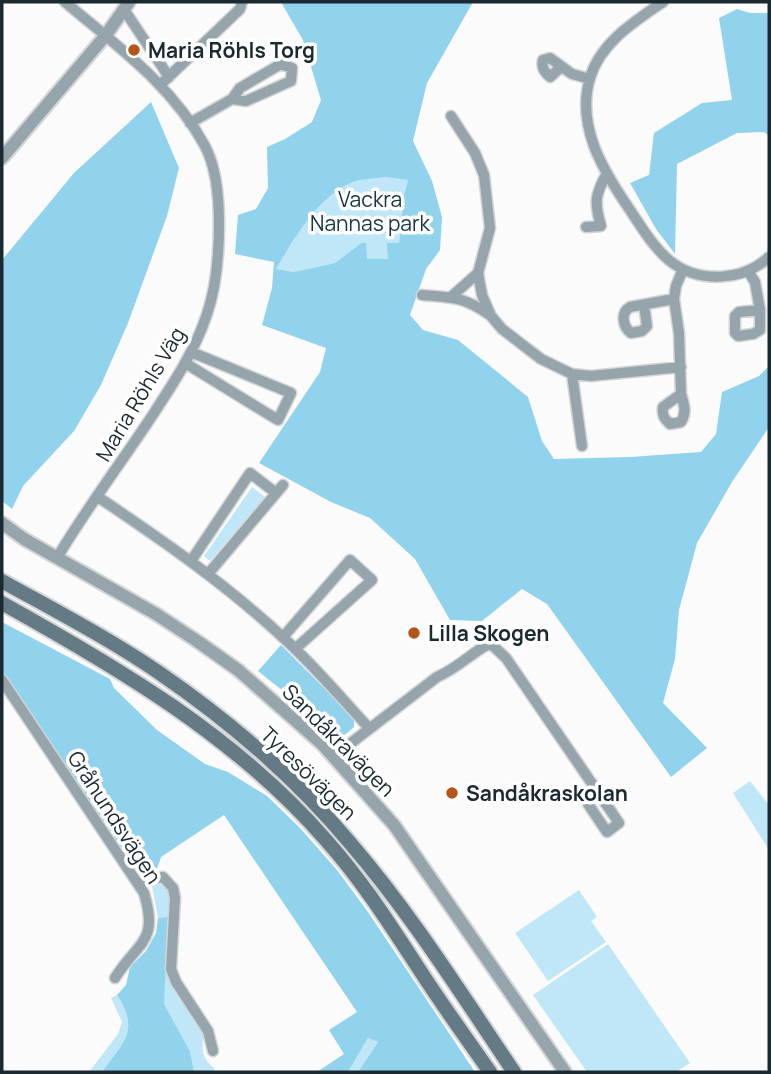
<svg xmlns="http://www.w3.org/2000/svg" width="771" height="1074" font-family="Manrope,sans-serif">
	<rect width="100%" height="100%" fill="#fbfbfb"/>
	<!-- green -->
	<path fill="#bfe7f8" d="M385,177L408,180L404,195L399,243L388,259H367L361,243L335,263L294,272L275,269C296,238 318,192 357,181C366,178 376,178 385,177Z
		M252,487L265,497L210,561L204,556Z
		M750,781L769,805V850L733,793Z
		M156,883L165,884L169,890L170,897L168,917L158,918L152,886Z
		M579,890L597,917L591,921L606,942L548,981L515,933Z
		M608,944L690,1063L676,1072H587L533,995Z
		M164,970L204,1035C201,1050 202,1058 214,1068V1072H194L190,1051L164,1004Z
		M117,995C140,1031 124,1041 102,1072H89L118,1034L122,1022L111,998Z
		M368,1038L378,1042L358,1072H348Z"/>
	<!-- forest -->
	<path fill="#91d2ed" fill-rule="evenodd" d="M283,2H473L427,83L413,141L432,181L442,217L440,250L426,269L410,315L423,330L458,340L528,397L542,441L554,459L630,457L701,452L716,434L722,392L759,376L769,366V427L732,482L697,543L679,610L675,659L663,703L707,748L671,777L547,604L522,589L482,621L450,620L415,559L370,518L331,502L259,463L320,372L326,348L262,325L272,288L274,262L235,254L238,215L256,209L268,188L267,147L285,139L312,122L321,100L303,40L282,4ZM385,177L408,180L404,195L399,243H387L388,259H367L366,243H361L335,263L294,272L276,269C293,240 322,190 357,181C366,178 376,179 385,177Z
		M737,9L750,13H769V136L764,132L737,133L677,164L675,254L656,229L630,183L649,175L654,133L702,103L732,100L719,18Z
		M151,102L179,168L167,216L128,323L101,385L74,431L23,486L12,509L2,501V260L74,173Z
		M2,622L110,679L114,688L157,730L205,764L228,772L267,796L300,828L337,870L368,912L475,1072H358L378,1042L368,1038L348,1072H317L344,1054L329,1030L357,1012L224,815L161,857L156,872L143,877L137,874L2,675Z
		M281,645L354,718V727L346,734L340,736C313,713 285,693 258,671Z
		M168,917L164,1004L190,1051L194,1072H102C124,1041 140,1031 117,995L126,985L130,967L146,951L156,933L158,918Z"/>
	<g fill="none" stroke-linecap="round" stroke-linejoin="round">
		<!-- minor casing -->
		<g stroke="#d3d5d6" stroke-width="13">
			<path id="minor" d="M663,2C635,21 600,43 590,78C576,125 602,169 628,207C640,225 653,247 670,261C699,284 743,281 769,257
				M125,11L169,77
				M561,67L550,77C545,72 541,68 543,60L550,58L572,74L590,79
				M161,84L240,9L242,2
				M451,116L475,153L484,175L490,228L478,273L482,295L491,316L502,329L541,359L572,374L591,376L681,367
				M190,123L232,99L246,101L291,81L292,68L281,64L240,88L232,99
				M586,227L601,226C594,202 595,195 607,173
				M748,271L755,282L760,310L739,312L735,316V333L738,336L753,334L760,330V310
				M422,295C453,298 462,296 490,315
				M452,296L478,273
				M644,305L647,326L642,331L631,333C623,327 620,313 630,307L674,299
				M185,363L278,420L291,393L191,352
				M572,374L582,446
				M681,394C684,404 687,412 681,422L670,424C664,419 662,415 663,407L681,394L679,333L674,299L676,286L683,269
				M98,497C165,542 230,587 289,643C317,669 343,700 369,728
				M57,558C86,509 121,463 152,416C173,384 195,351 207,314C217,285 219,255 219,224C219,199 217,169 205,146C172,85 117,46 65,2
				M191,561L250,473L276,493
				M208,574L283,485
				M283,637L350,560L372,580L295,649
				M2,680L144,893C159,943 138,941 115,978
				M334,756L437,677C458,668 470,654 490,643L506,658L619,823L607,832L588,804L596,790
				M140,884L149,879L163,877L173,888L175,898L171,969L176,982L208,1031L213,1051"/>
		</g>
		<!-- tertiary casing -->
		<g stroke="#d3d5d6" stroke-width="16">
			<path id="tertiary" d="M2,158L106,35L129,2
				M2,523L24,539L156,614L197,641L238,670L322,744L394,825L565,1072"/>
		</g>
		<!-- secondary casing -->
		<g stroke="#d3d5d6" stroke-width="18">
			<path id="secondary" d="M2,581C54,610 108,638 158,672C228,720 296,778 351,844C412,915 462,995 514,1072
				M2,603C119,668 236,737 325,839C362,880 391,926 421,972C443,1006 467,1039 490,1072"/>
		</g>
		<!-- minor -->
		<use href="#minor" stroke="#95a5ab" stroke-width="10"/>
		<!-- tertiary -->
		<use href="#tertiary" stroke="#95a5ab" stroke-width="12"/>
		<!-- secondary -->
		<use href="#secondary" stroke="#647b85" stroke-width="14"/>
	</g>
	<!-- markers -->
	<g fill="#b6541a" stroke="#fff" stroke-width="2.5">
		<circle cx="134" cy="50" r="7"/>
		<circle cx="414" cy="633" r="7"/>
		<circle cx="452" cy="793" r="7"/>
	</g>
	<g text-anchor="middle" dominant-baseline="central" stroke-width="7" stroke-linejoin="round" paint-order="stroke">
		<!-- poi labels -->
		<g font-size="21" font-weight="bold" fill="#1b2a30" stroke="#fff" text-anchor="start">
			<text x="148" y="50">Maria Röhls Torg</text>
			<text x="428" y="633">Lilla Skogen</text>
			<text x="466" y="793">Sandåkraskolan</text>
		</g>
		<!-- park labels -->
		<g font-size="21" fill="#173642" stroke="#fff">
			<text x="370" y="199">Vackra<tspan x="370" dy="24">Nannas park</tspan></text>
		</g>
		<!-- street labels -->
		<g font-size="21" fill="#1b2a30" stroke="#fff">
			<text transform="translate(140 394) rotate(-59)">Maria Röhls Väg</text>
			<text transform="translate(339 740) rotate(45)">Sandåkravägen</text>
			<text transform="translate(309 773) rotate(44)">Tyresövägen</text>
			<text transform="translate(115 817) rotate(57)">Gråhundsvägen</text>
		</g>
	</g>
	<!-- border -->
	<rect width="771" height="1074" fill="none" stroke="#1b2a30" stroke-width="7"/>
</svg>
